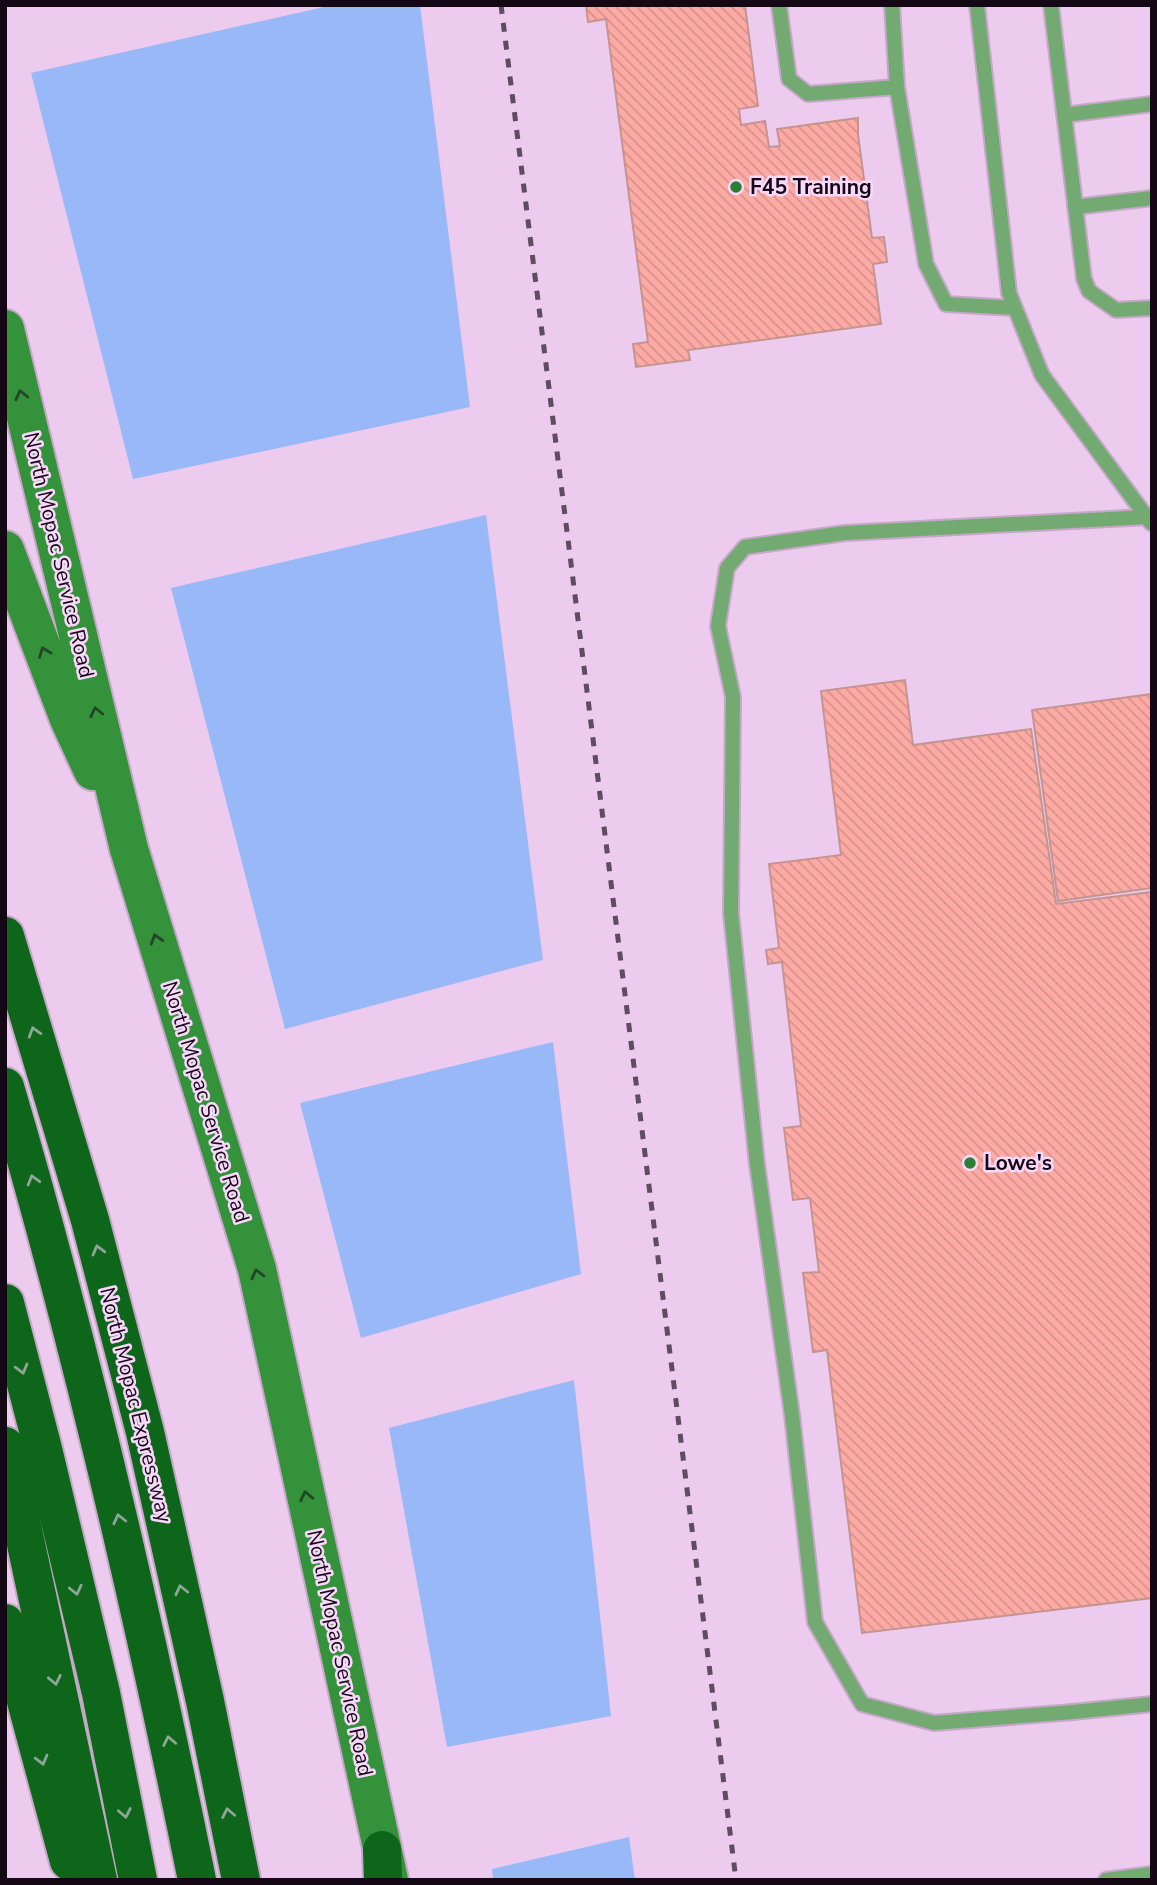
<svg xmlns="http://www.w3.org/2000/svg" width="1157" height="1885" font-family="'Nunito Sans',sans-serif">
	<defs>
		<pattern id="building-back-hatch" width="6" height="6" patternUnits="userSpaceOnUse" patternTransform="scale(1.75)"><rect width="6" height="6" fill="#fdaaa4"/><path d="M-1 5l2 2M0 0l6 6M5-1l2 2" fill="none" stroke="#d8918c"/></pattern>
	</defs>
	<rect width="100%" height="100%" fill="#eccbee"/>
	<!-- water -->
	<path fill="#99b8f8" d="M333,5H420L470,407L133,479L31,73Z
		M486,515L543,960L285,1029L171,588Z
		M553,1042L581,1274L361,1338L300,1103Z
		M574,1380L611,1716L447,1747L389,1428Z
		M629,1837L635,1880H493L492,1869Z"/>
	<!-- building -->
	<path fill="url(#building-back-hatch)" stroke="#c49490" stroke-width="2" d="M586,5H745L758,106L739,109L741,125L765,121L769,147L780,146L777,129L858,118V135L872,238L884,237L887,262L873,264L881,324L688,350L690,360L636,367L633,344L648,342L606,19L588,22Z
		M905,680L913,745L1031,729L1056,904L1152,892V1598L862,1633L827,1350L813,1352L803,1273L819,1272L810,1198L793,1200L784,1128L801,1126L782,962L768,964L766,950L779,948L769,864L841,855L821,691Z
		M1152,694V888L1058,901L1032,710Z"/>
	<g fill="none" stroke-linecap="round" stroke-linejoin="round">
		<!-- lane casing -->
		<g stroke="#c5a8c7" stroke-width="18">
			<path id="lane" d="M779,5L789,79L808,94L897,87L926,264L946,304L1015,308
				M892,5L897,87
				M977,5L1009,293L1042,375L1151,523
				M1051,5L1084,279L1089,291L1116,310L1152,308
				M1064,115L1152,104
				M1075,207L1152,198
				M1147,517L845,533L745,547L727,568L718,626L733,697L731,913L757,1164L792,1415L815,1622L862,1704L934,1723L1073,1712L1152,1704
				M1106,1880L1152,1874"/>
		</g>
		<!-- secondary casing -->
		<g stroke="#c5a8c7" stroke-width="42">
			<path id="secondary" d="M5,329L129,849L257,1269L389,1880
				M5,550L69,719L93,771"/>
		</g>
		<!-- highway casing -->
		<g stroke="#c5a8c7" stroke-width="42">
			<path id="highway" d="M5,936L90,1220L145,1432L205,1701L241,1880
				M5,1087C82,1348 143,1613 197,1880
				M5,1303L43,1449L101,1693L138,1880
				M5,1446L98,1880
				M5,1623L69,1861
				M382,1850L383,1880"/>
		</g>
		<!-- lane -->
		<use href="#lane" stroke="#72aa72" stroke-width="14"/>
		<!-- secondary -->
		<use href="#secondary" stroke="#34923b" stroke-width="38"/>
		<!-- highway -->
		<use href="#highway" stroke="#0e661b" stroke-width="38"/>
		<!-- rail -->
		<path stroke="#5e4c60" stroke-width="5" stroke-dasharray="9 9" stroke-linecap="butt" d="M501,5L736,1880"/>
	</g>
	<!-- one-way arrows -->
	<defs><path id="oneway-chevron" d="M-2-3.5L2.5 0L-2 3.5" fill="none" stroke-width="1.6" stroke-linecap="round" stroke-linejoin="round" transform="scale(1.75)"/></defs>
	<g stroke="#224626">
		<use href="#oneway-chevron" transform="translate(21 395) rotate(-103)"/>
		<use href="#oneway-chevron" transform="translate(44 652) rotate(-111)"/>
		<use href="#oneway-chevron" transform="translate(96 712) rotate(-103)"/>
		<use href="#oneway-chevron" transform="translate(156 939) rotate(-107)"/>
		<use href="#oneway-chevron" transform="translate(257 1274) rotate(-104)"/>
		<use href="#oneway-chevron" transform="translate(306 1496) rotate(-102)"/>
	</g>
	<g stroke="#8fa596">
		<use href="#oneway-chevron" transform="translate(34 1032) rotate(-107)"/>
		<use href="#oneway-chevron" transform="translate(33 1180) rotate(-106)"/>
		<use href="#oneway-chevron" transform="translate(98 1250) rotate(-105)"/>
		<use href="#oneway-chevron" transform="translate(22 1369) rotate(75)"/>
		<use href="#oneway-chevron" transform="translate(119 1519) rotate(-103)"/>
		<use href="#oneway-chevron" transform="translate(76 1590) rotate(77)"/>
		<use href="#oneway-chevron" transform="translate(181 1590) rotate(-103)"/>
		<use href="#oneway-chevron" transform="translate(55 1680) rotate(78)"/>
		<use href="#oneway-chevron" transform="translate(169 1741) rotate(-101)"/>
		<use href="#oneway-chevron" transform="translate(42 1760) rotate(75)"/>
		<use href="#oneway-chevron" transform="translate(125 1813) rotate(79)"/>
		<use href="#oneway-chevron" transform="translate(228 1813) rotate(-101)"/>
	</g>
	<!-- markers -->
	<g fill="#288030" stroke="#f9d8fb" stroke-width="2.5">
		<circle cx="736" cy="187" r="7"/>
		<circle cx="970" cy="1163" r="7"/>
	</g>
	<g text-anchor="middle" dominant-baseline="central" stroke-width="5" stroke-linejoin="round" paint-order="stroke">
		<!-- poi labels -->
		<g font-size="21" font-weight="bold" fill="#130814" stroke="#f9d8fb" text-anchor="start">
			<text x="750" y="187">F45 Training</text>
			<text x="984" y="1163">Lowe's</text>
		</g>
		<!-- street labels -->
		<g font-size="21" fill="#130814" stroke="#f9d8fb">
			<text transform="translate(59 555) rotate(77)">North Mopac Service Road</text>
			<text transform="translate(206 1102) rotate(73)">North Mopac Service Road</text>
			<text transform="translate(136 1405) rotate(76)">North Mopac Expressway</text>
			<text transform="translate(340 1653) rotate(78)">North Mopac Service Road</text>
		</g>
	</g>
	<!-- border -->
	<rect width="1157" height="1885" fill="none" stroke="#130814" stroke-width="14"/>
</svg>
